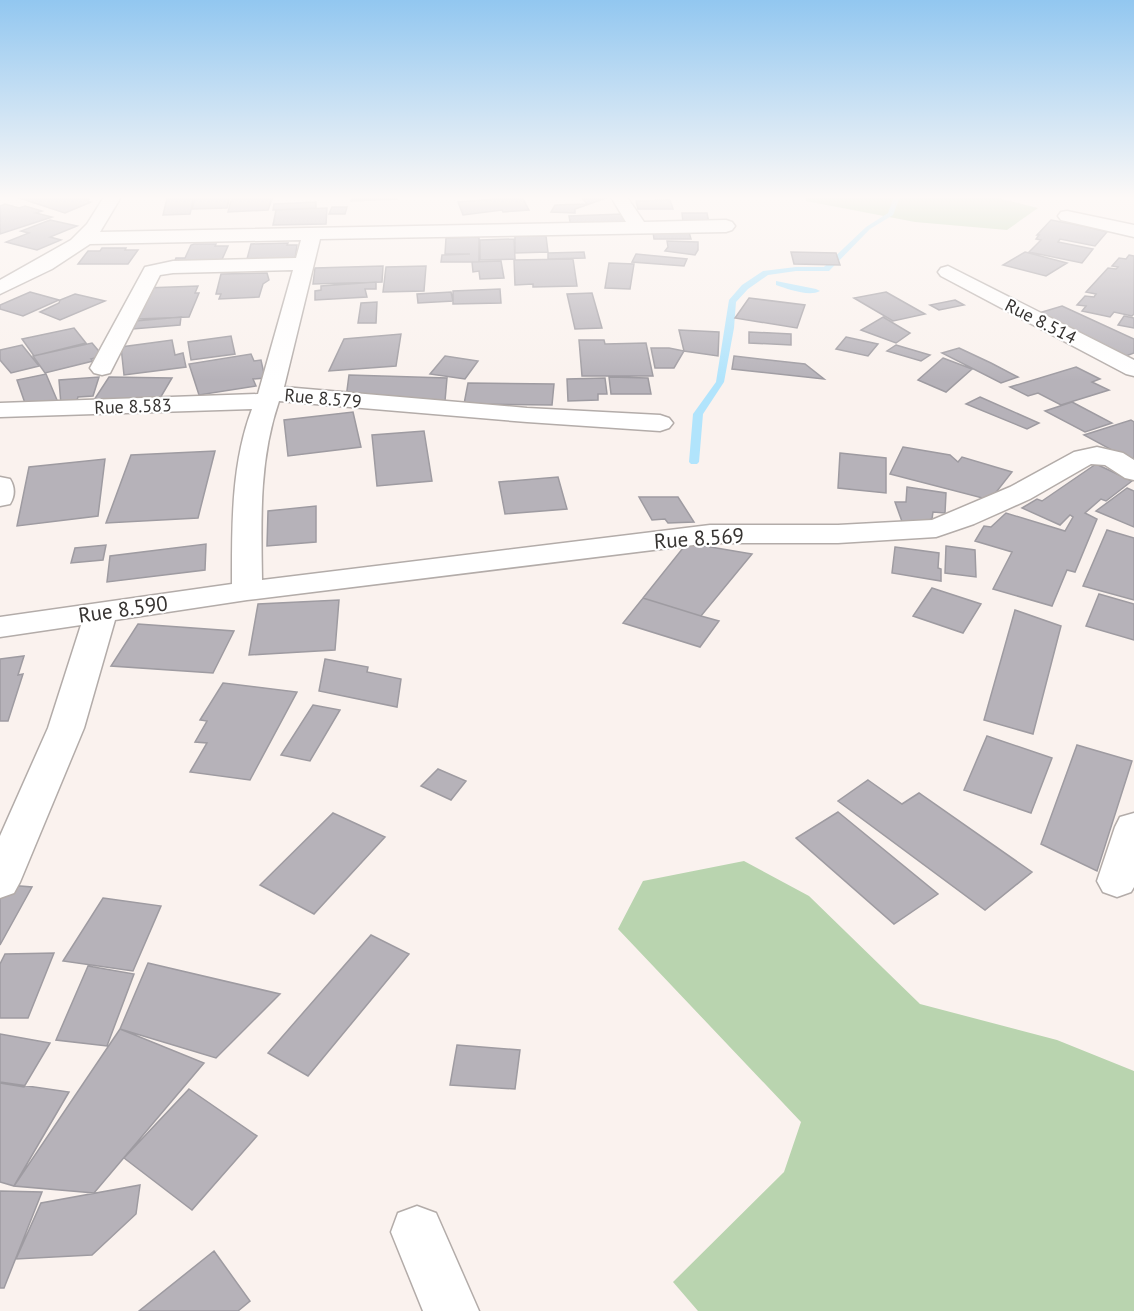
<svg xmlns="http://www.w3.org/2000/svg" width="1134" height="1311" font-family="'PT Sans',sans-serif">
	<rect width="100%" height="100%" fill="#faf2ee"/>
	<!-- green -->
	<path fill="#b9d4af" d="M805,197H994L1038,208L1007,230L915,222L806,201Z
		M744,861L809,896L920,1004L1057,1040L1134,1071V1311H698L673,1282L784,1172L801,1122L618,929L643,881Z"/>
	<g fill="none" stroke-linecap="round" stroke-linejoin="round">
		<!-- stream -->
		<path fill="#b1e4fc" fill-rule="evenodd" d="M894,197H900L893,215L870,229L829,271H796L768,275L748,289L736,302L734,328L724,382L703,414L699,462L697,464H691L689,462L693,414L716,382L729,300L742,285L763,271L796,267H824L866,227L888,213Z
			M776,281L816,289L820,291C809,297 788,289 776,285Z"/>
	</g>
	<!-- building -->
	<path fill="#b6b2b9" stroke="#9e9ba1" stroke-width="1.5" d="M16,197H82L90,199L85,200L91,202L65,213Z
		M194,197L190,214L163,215L167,198Z
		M195,197H230L227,208L192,209Z
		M232,197H273L268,210L228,212Z
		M352,197H397V199L351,201Z
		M522,197L529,210L503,212L502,210L463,215L458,202Z
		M581,197H609L575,209V213L551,212L555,205L587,204Z
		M670,200L673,209H638L636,201Z
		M316,202V208L273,210L274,204Z
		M5,204L19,208L25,206L42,211L36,213L52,217L0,234V206Z
		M332,207H347L345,214H329Z
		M327,208L326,224L273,225L276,210Z
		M682,213H707L709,223L683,222Z
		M623,214L626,226L571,227L569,216Z
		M50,220L77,226L50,237L61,240L37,250L6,242L29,233L21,231Z
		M1051,220L1088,227L1107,232L1095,246L1060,239L1058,242L1093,249L1082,263L1029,252L1041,240L1036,239L1039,235H1037Z
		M653,232H689L691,239H654Z
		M515,236H546L548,252L515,253Z
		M479,237V262H441L442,255L470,254H445L446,238Z
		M514,239L515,259L480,260V240Z
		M667,241L698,242V250L695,255L665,251L668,247Z
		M288,243L287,245H297L295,260L235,264L236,259H247L251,244Z
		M194,244H216L215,246H228L220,264L173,265L176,258H185L191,245Z
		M102,248H126L125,250H138L128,264H78L88,251H100Z
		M584,252L585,258L548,259V253Z
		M791,252L836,253L840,265L794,264Z
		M1025,252L1067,263L1046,276L1003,265Z
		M636,254L687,259L684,266L632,262Z
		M1129,255L1134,256V314L1132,316L1114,312L1110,317L1082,311L1086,306L1077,305L1085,296L1094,297L1096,294L1086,292L1108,268L1116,269L1118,267L1112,266L1119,258L1126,259Z
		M573,259L577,286L533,287V284L515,285L514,260Z
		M501,261L504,278L480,279L479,271L473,272L472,262Z
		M609,263L634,264L630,289L605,288Z
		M383,266L382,282L313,284L315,268Z
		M426,266L424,291L383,292L386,267Z
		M267,273L269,280L263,284L259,297L219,299L221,294H216L221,274Z
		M376,282V289H365L367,297L315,300V291L321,290V286Z
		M198,286L195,293H199L189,317L137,319L145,288Z
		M500,289L501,303L453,304V291Z
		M30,292L59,300L23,316L0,309V305Z
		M451,292L453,301L418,303L417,294Z
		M886,292L925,314L893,321L854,298Z
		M592,293L602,328L575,329L567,294Z
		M75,294L105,301L60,320L40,312L59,303L60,300Z
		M749,298L805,305L797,328L735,318Z
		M955,300L964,305L939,310L930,305Z
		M377,302L376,323H358L361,303Z
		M1062,306L1134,339V353L1126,356L1039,313Z
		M1124,316L1134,318V328L1118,325Z
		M181,317L180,325L133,329L135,321Z
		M883,317L910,333L896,343L861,330Z
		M74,328L86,343L34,356L22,339Z
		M679,330L719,332L718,356L684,351Z
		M749,332L791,334V345L749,343Z
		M401,334L396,366L329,371L344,339Z
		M231,336L235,354L191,360L188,342Z
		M846,337L878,344L868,356L836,349Z
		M172,340L175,355L183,353L186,367L124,375L121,347Z
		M579,340H604L605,344L646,343L653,376H582Z
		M92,343L103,356L91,359L93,361L45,373L33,356Z
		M22,345L39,366L11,373L0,360V350Z
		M896,345L930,355L921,361L887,351Z
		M651,348H669L684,351L674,368H655Z
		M959,348L991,363L1018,377L1001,383L942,353Z
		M251,354L254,361L261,360L265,378L253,379L256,386L199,395L189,364Z
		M445,356L478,361L465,379L430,374Z
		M734,356L805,364L824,379L732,369Z
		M943,358L972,369L946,392L918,380Z
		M1076,367L1100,379L1092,382L1109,390L1061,405L1038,393L1028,396L1010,387Z
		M46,374L60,407L27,409L17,380Z
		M349,375L447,378L445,401L346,398Z
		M99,377L93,396L78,397L76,403L61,405L59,380Z
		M109,377L172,378L159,400H94Z
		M609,377L648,378L651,394H611Z
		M605,378L607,394H598V400L568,401L567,379Z
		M468,383L554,384L552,405L464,404Z
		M980,397L1039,423L1027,429L966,404Z
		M1072,402L1112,423L1085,432L1045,411Z
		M353,412L361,447L288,456L284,420Z
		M1131,420L1134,422V462L1084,435Z
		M424,431L432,481L377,486L372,435Z
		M903,447L950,455L958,462L962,457L1012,472L990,500L890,474Z
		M215,451L198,518L106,523L131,455Z
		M840,453L886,458V493L838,488Z
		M105,459L98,516L17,526L29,467Z
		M1096,464L1132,481L1106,501L1101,499L1085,513L1097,519L1075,572L1067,570L1052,606L993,589L1012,552L975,541L984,526L991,527L1006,513L1065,531L1073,517L1070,515L1060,525L1022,508L1037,499L1042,501Z
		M558,477L567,509L505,514L499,482Z
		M907,487L946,493L945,513L933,512L932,519L904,527L895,502H906Z
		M1127,488L1134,491V527L1096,511Z
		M639,497H678L694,522L668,523L665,519L652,520Z
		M316,506V542L267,546L268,511Z
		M1107,530L1134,538V600L1083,586Z
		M687,543L752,554L701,616L643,598Z
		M206,544L205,570L107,582L110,556Z
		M106,545L103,560L71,563L75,548Z
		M946,546L975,550L976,577L945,573Z
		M895,547L939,553L938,568L941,569V581L892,573Z
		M932,588L981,604L963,633L913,616Z
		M1099,594L1134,604V640L1086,626Z
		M643,598L701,616L719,621L700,647L623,623Z
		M339,600L335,650L249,655L258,604Z
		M1015,610L1061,626L1033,734L984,720Z
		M138,624L234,631L213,673L111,666Z
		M24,656L18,675L23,674L8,721H0V659Z
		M325,659L368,667L367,672L401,679L397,707L319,691Z
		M223,683L297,692L250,780L190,772L207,743L195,742L207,721L200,720Z
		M313,705L340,710L310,761L281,755Z
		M987,736L1052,758L1031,813L964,790Z
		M1077,745L1132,761L1097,871L1041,844Z
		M438,769L466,781L451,800L421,786Z
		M868,780L902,804L919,793L1032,872L985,910L838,801Z
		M838,812L938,894L894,924L796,838Z
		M333,813L385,837L314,914L260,885Z
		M7,885L32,887L0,945V898Z
		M103,898L161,906L133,971L63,961Z
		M371,935L409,954L308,1076L268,1053Z
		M54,953L28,1018H0V964L5,954Z
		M148,963L280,994L216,1058L120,1029Z
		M88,966L134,974L107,1046L56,1040Z
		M120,1029L204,1063L94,1193L14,1186Z
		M0,1034L50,1043L24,1087L0,1083Z
		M457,1045L520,1050L515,1089L450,1085Z
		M0,1082L69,1092L14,1186L0,1182Z
		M189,1089L257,1136L192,1210L124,1158Z
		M140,1185L136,1214L92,1255L16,1259L41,1203Z
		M0,1191L42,1192L4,1288H0Z
		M214,1251L250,1301L238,1311H139Z"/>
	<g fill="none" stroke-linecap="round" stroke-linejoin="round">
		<!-- street casing -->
		<g stroke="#b3aca9" stroke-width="3">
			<path id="street" d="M104,197H121L100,232L626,222L611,197H627L644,222L726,220L732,222L735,226L732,230L726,232L320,239L284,387L527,408L660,415L669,418L673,423L669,428L660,431L527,422L279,401C259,459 261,519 262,580L710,525H838L932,520L1010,487L1074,452L1097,447L1123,453L1134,460V480L1125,478L1105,465L1091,464L1030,499L974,524L936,537L838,543H710L247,600L115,620L84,728L20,882L14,893L0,898V836L48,728L81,625L0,637V617L232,584C232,526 231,464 252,409L0,417V403L258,394L293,270L173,273L160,275L110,373L102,375L94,373L90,368L145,267L173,261L296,258L301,240L90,244L52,269L0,294V280L71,240L87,224Z
				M1067,211L1134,225V237L1061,220L1058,216L1061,212Z
				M948,266L1134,360V376L1126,374L941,276L938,272L941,268Z
				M0,477L10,479C15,487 15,496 10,504L0,506Z
				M1134,813V887L1131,892L1117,897L1103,892L1097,881L1115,827L1120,817Z
				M417,1206L436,1213L479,1311H423L391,1232L398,1213Z"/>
		</g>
		<!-- street -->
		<use href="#street" fill="#fff" fill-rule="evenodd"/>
	</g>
	<!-- sky -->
	<linearGradient id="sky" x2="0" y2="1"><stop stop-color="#92c7f0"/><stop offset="0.52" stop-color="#fdf9f7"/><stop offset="1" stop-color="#fdf9f7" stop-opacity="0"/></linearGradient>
	<rect width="1134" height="380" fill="url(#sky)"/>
	<g text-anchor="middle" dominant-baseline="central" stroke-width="4.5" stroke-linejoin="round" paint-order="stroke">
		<!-- far-street labels -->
		<g font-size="18" fill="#363331" stroke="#fff">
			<text transform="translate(1041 321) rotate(27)">Rue 8.514</text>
			<text transform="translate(323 398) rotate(5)">Rue 8.579</text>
			<text transform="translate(133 406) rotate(-2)">Rue 8.583</text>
		</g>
		<!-- street labels -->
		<g font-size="21" fill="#363331" stroke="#fff">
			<text transform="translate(699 538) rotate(-4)">Rue 8.569</text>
			<text transform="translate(123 609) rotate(-8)">Rue 8.590</text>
		</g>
	</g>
</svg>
